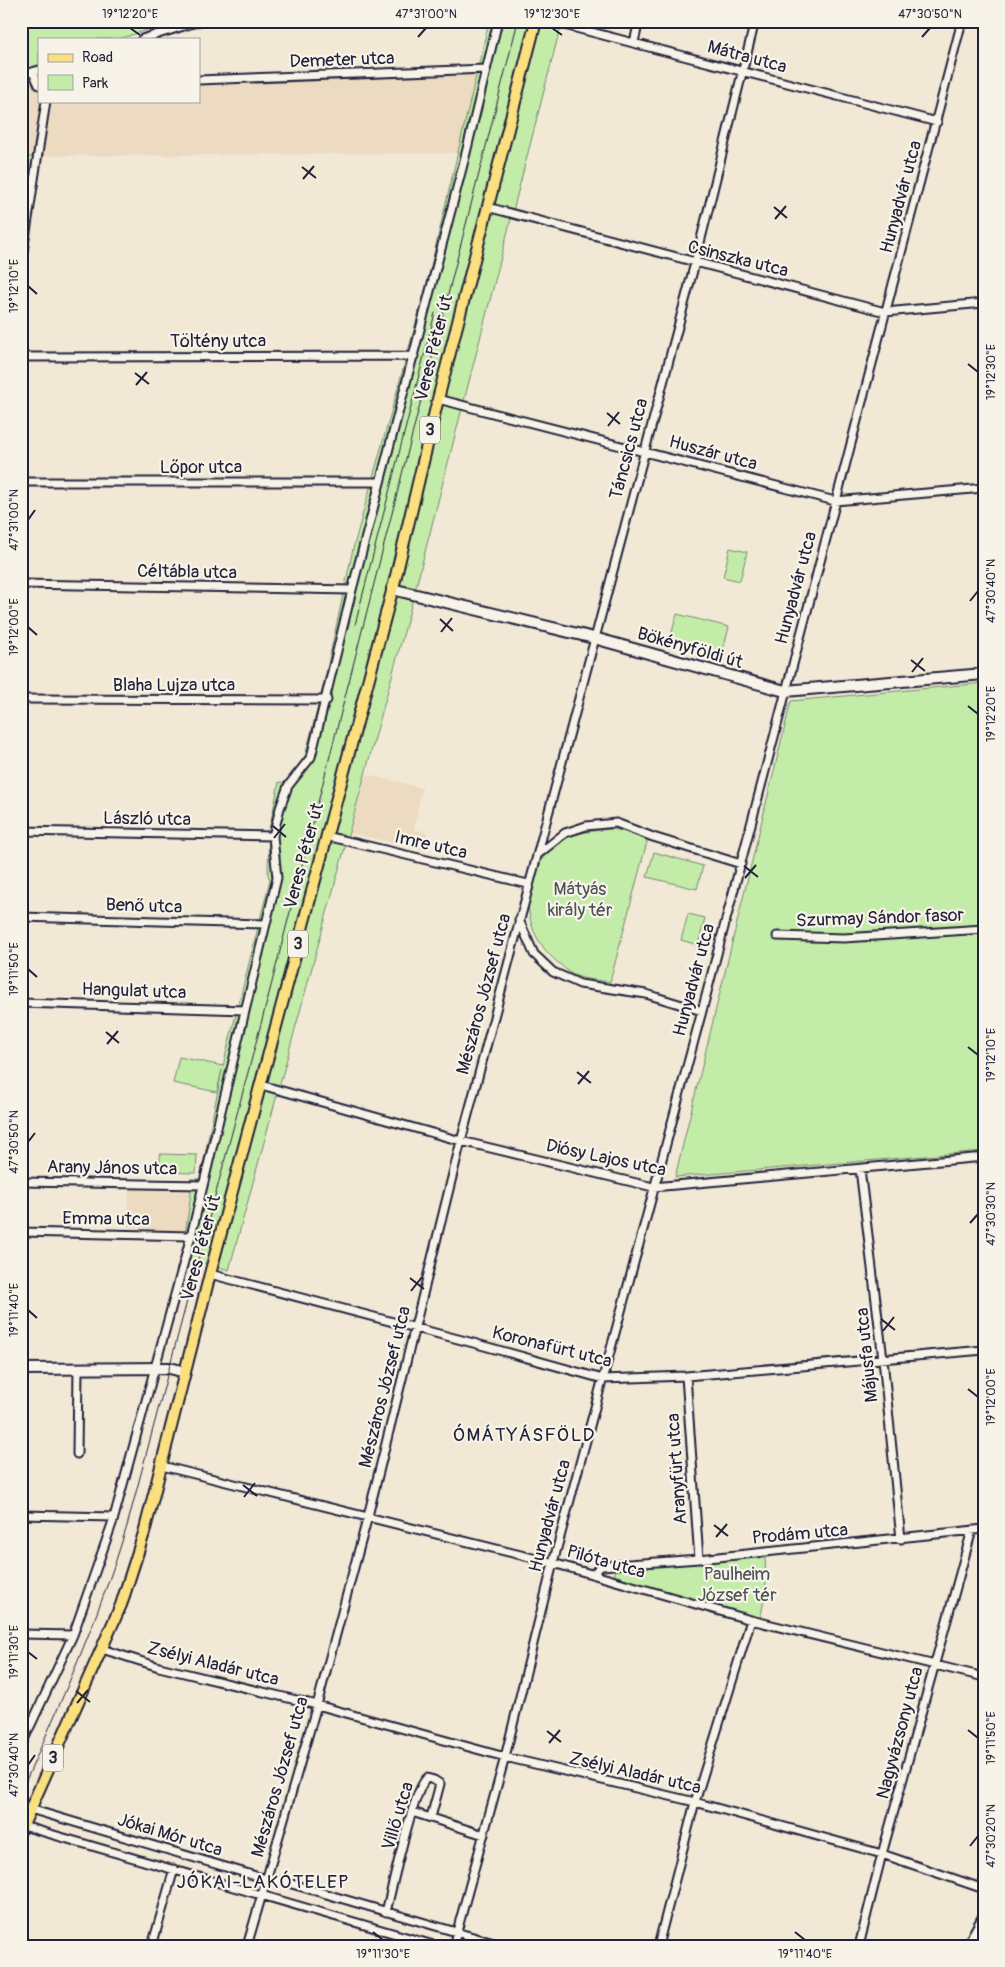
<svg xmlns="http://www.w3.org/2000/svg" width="1005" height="1967" font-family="Pangolin,sans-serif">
	<rect width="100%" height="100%" fill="#f2e8d6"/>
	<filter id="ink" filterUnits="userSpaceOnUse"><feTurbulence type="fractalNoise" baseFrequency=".02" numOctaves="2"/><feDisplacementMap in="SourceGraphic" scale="10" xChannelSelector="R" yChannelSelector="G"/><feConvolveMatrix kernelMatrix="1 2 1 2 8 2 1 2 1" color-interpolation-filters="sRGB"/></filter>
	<g filter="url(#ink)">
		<!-- built -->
		<path fill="#ecdac1" d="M476,75L459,153L33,156L21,160V82L39,77V101H199V80Z
			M365,774L422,788L414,829L427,833L423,849L350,833Z
			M129,1188L190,1190L187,1232L127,1227Z"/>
		<!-- green -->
		<path fill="#c3eca8" stroke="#728772" d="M21,21H176L119,39H39V77L21,82Z
			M489,21H562L410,610L229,1270L182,1257L191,1193L190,1179H200L222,1070L217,1092L173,1083L179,1057L223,1066L270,880L268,875L269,830L279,782L284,783L303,764L323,687L353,549L427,283Z
			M33,156L21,215V160Z
			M730,548L747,552L740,581L723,577Z
			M677,614L729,627L722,654L670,639Z
			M984,683V1151L675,1177L791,701Z
			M610,829L631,832L648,838L610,982C599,980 586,980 576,976C571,974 565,969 561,965C528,940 519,901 539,864C545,855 552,845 562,840C577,832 594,831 610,829Z
			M654,852L703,866L697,889L647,877Z
			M688,914L705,918L698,945L681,940Z
			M160,1154L197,1155L196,1173L160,1172Z
			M765,1553L766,1589L760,1621L614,1578L616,1567Z"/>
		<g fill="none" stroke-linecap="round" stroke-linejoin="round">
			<!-- street casing -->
			<g stroke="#22223b" stroke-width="11">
				<path id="street" d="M549,21L937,122
					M142,39L200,21
					M634,42L639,21
					M33,72L39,85
					M21,75L39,70
					M199,80L486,69
					M487,207L885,312L984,303
					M21,265L46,101
					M21,357L414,356
					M438,399L835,501L984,488
					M21,482H380
					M21,584L352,590
					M21,699L327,700
					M21,831L273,836
					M326,836L528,884
					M537,855L565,833L586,826L616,823L653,837L741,864
					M21,917L266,924
					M519,920L534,954L553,972L580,984L646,994L702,1011
					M777,936L844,938L984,929
					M21,1003L245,1010
					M261,1085L461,1141L653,1187L984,1157
					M860,1169L883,1359L901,1539
					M21,1182L203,1185
					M21,1232L191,1236
					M210,1274L477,1344L603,1379L686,1376L984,1350
					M686,1376L699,1559
					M77,1454L78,1368
					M162,1466L553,1563L751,1620L984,1677
					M21,1515L114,1517
					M593,1574L601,1566L699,1559L984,1529
					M21,1634L73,1635
					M102,1649L159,1667L317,1705L505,1757L695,1802L882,1854L984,1889
					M21,1746L73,1635L113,1521L191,1236L277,878L273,836L280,808L288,786L311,757L352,590L465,157L498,21
					M30,1809L266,1879L285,1882L504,1946
					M412,1812L484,1835
					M23,1826L437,1946
					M386,1912C392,1889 413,1789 427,1778L434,1780L440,1784L431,1817
					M152,1946L174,1869
					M247,1946L317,1705L368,1516L461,1141L695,263L755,21
					M453,1946L505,1757L553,1563L702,1011L962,21
					M658,1946L695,1802L751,1620
					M859,1946L882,1854L972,1530"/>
			</g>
			<!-- secondary casing -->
			<g stroke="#22223b" stroke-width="14">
				<path id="secondary" d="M392,589L594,638L785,691L984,674
					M21,1369L170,1368L185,1372
					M968,1946L984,1917"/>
			</g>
			<!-- primary casing -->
			<g stroke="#22223b" stroke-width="14">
				<path id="primary" d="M21,1830L121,1605L144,1533L210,1274L395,580L438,399L536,21"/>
			</g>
			<!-- street -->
			<use href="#street" stroke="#f7f3e8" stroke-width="7"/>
			<!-- secondary -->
			<use href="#secondary" stroke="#f7f3e8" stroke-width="10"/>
			<!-- primary -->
			<use href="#primary" stroke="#fbe080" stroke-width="10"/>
			<!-- tram -->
			<path stroke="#22223b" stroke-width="1" d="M355,625L435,313
				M21,1792C60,1704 99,1618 127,1526L270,990L518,21"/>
		</g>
	</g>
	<!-- ticks -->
	<path fill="none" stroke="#22223b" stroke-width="2" d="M130,28L140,35M552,28L562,35M418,37L426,28M922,37L930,28M302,167L316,178M303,179L314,166M774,207L787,218M775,219L786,206M28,286L37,294M968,364L978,372M135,373L149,384M136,385L147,372M607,413L620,424M608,426L619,412M28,520L35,510M970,601L978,591M440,619L453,631M28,627L37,635M441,632L452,618M911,660L925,671M912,672L923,658M968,706L978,714M273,826L286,837M274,838L285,824M744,866L758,877M745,878L756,865M28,969L37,977M106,1032L119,1043M107,1044L118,1031M968,1047L978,1055M577,1072L591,1083M578,1084L589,1071M28,1142L35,1133M970,1223L978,1214M410,1278L424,1289M411,1291L422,1277M28,1310L37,1318M881,1319L895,1330M883,1331L894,1317M968,1389L978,1397M243,1485L257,1496M244,1497L255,1483M714,1525L728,1536M716,1537L727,1524M28,1652L37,1659M76,1691L90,1702M77,1703L88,1690M968,1730L978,1738M547,1731L561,1742M549,1743L560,1730M28,1765L35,1755M970,1846L978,1836M373,1932L383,1940M795,1932L805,1940"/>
	<g text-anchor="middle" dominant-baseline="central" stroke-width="4.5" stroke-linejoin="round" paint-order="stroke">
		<!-- shield labels -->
		<g fill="#f7f3e8" stroke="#62616f" stroke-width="1">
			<rect x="420" y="416.5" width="20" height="27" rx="4"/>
			<rect x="288" y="930.5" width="20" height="27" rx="4"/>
			<rect x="43" y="1744.5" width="20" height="27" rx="4"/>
		</g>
		<g font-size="16" font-weight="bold" fill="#22223b">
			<text x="430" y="430">3</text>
			<text x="298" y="944">3</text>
			<text x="53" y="1758">3</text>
		</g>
		<!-- street labels -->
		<g font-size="18" fill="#22223b" stroke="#f7f3e8">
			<text transform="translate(747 57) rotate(15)">Mátra utca</text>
			<text transform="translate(342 60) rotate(-2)">Demeter utca</text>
			<text transform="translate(901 197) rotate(-75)">Hunyadvár utca</text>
			<text transform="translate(738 259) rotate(14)">Csinszka utca</text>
			<text x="218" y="341">Töltény utca</text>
			<text transform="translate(434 348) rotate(-76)">Veres Péter út</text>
			<text transform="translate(629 449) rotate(-75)">Táncsics utca</text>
			<text transform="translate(713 453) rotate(15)">Huszár utca</text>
			<text x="201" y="467">Lőpor utca</text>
			<text transform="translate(187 572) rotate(1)">Céltábla utca</text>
			<text transform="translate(796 588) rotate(-75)">Hunyadvár utca</text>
			<text transform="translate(690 648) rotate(16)">Bökényföldi út</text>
			<text x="174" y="685">Blaha Lujza utca</text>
			<text transform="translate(147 819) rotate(1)">László utca</text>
			<text transform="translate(431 845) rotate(13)">Imre utca</text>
			<text transform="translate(304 856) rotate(-75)">Veres Péter út</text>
			<text transform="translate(144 906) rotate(2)">Benő utca</text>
			<text transform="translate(880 918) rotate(-2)">Szurmay Sándor fasor</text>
			<text transform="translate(694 980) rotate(-75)">Hunyadvár utca</text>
			<text transform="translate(134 991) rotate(2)">Hangulat utca</text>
			<text transform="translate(484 994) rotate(-75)">Mészáros József utca</text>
			<text transform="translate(606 1158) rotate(12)">Diósy Lajos utca</text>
			<text transform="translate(112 1168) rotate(1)">Arany János utca</text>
			<text transform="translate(106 1219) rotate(1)">Emma utca</text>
			<text transform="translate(201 1248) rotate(-75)">Veres Péter út</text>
			<text transform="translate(552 1347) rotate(14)">Koronafürt utca</text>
			<text transform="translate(867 1355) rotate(-96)">Májusfa utca</text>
			<text transform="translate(385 1387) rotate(-76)">Mészáros József utca</text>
			<text transform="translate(677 1469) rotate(-94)">Aranyfürt utca</text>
			<text transform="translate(550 1516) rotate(-75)">Hunyadvár utca</text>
			<text transform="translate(800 1534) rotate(-5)">Prodám utca</text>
			<text transform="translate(606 1562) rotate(16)">Pilóta utca</text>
			<text transform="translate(213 1664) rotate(14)">Zsélyi Aladár utca</text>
			<text transform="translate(900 1733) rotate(-75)">Nagyvázsony utca</text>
			<text transform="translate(635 1773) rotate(13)">Zsélyi Aladár utca</text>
			<text transform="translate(280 1777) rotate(-74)">Mészáros József utca</text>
			<text transform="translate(398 1816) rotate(-73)">Villő utca</text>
			<text transform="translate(170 1835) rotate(17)">Jókai Mór utca</text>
		</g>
		<!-- park labels -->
		<g font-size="18" fill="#4a5456" stroke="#f7f3e8">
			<text x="580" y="889">Mátyás<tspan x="580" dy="21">király tér</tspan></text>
			<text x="737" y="1574">Paulheim<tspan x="737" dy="21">József tér</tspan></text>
		</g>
		<!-- neighbourhood labels -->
		<g font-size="19" letter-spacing="1" fill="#22223b" stroke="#f7f3e8">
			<text x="524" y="1435">ÓMÁTYÁSFÖLD</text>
			<text x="263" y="1882">JÓKAI-LAKÓTELEP</text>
		</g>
	</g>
	<!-- margin -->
	<rect width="1005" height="1967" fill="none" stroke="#f7f3e8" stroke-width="55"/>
	<!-- legend -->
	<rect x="38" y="38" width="162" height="65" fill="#f7f3e8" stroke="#a29fa3"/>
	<rect x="48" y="54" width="25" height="8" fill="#fbe080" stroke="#a29fa3"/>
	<text x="82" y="62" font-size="15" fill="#22223b">Road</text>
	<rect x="48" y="75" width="25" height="15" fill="#c3eca8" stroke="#a29fa3"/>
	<text x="82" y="88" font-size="15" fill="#22223b">Park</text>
	<rect x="28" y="28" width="950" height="1912" fill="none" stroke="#22223b" stroke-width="2"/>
	<g font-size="12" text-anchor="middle" fill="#22223b">
		<text x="130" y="18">19°12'20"E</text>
		<text x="426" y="18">47°31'00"N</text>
		<text x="552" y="18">19°12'30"E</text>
		<text x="930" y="18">47°30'50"N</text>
		<text transform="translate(14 286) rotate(-90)" y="4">19°12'10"E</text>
		<text transform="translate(991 372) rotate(-90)" y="4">19°12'30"E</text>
		<text transform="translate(14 520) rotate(-90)" y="4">47°31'00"N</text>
		<text transform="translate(991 591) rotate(-90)" y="4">47°30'40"N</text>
		<text transform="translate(14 627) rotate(-90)" y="4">19°12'00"E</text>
		<text transform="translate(991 714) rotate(-90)" y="4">19°12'20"E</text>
		<text transform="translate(14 969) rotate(-90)" y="4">19°11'50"E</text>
		<text transform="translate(991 1055) rotate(-90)" y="4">19°12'10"E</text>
		<text transform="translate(14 1142) rotate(-90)" y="4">47°30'50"N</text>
		<text transform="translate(991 1214) rotate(-90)" y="4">47°30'30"N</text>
		<text transform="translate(14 1310) rotate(-90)" y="4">19°11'40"E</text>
		<text transform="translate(991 1397) rotate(-90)" y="4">19°12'00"E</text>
		<text transform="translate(14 1652) rotate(-90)" y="4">19°11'30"E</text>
		<text transform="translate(991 1738) rotate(-90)" y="4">19°11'50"E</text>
		<text transform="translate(14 1765) rotate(-90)" y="4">47°30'40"N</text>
		<text transform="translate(991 1836) rotate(-90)" y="4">47°30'20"N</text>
		<text x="383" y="1958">19°11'30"E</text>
		<text x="805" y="1958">19°11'40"E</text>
	</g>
</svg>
